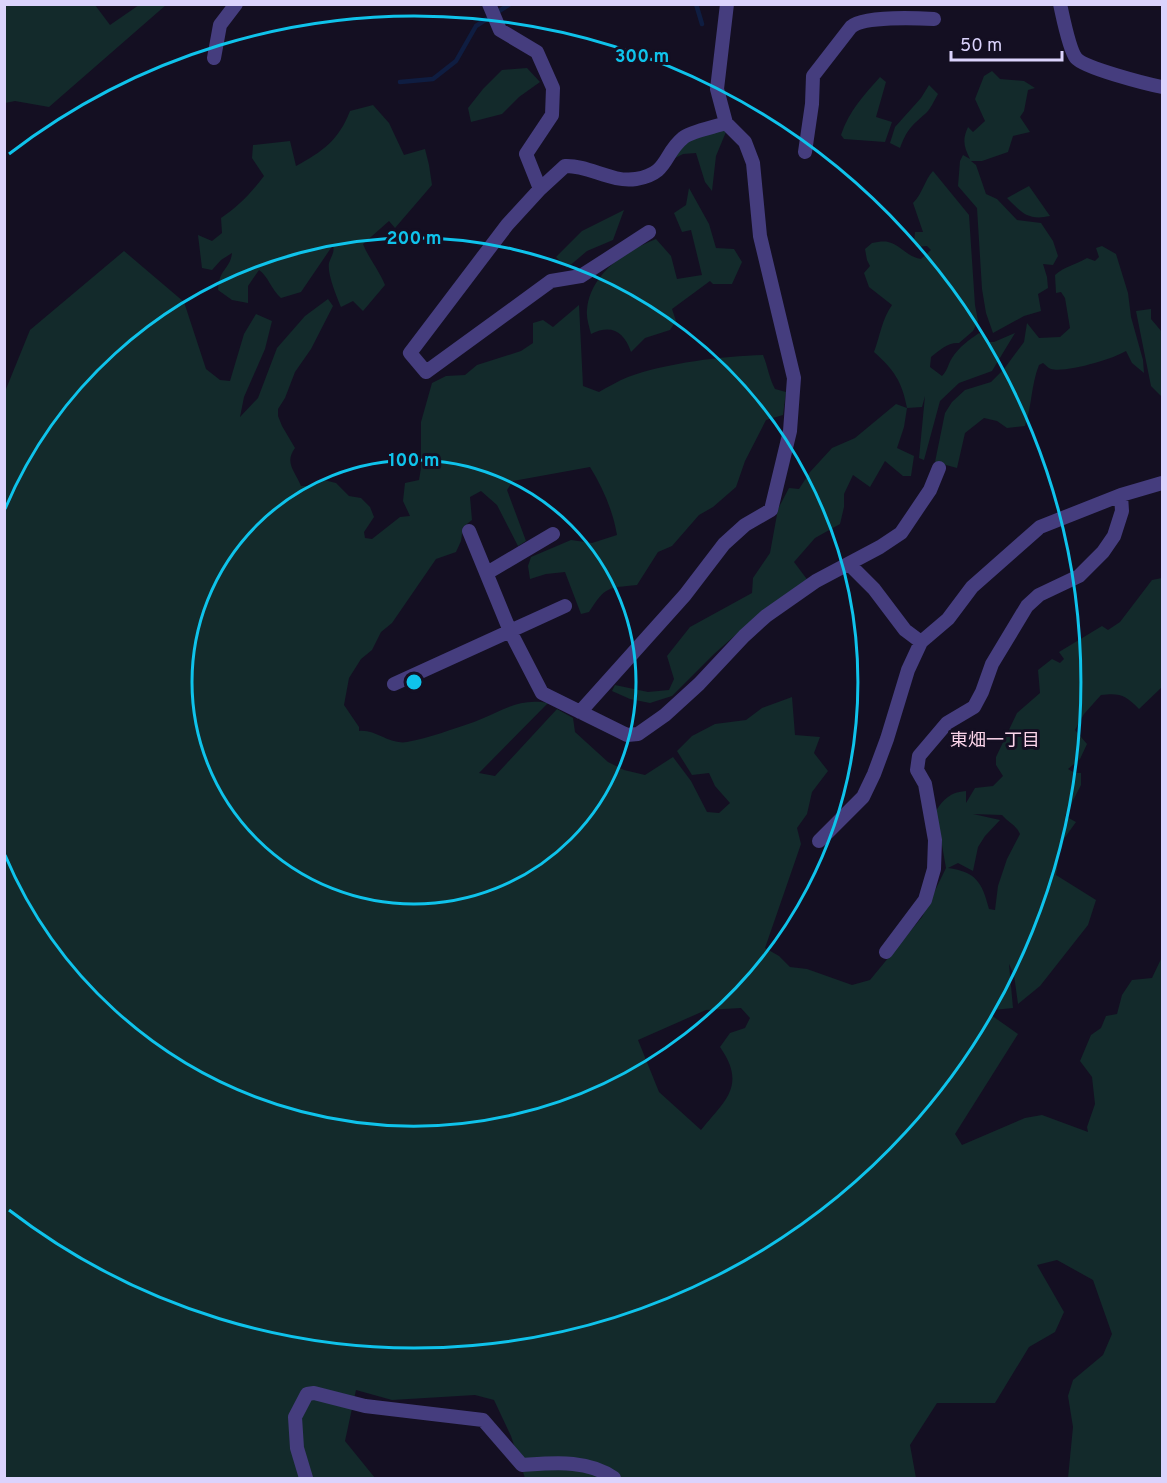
<svg xmlns="http://www.w3.org/2000/svg" width="1167" height="1483" font-family="Overpass,'Noto Sans JP',sans-serif">
	<rect width="100%" height="100%" fill="#140f22"/>
	<!-- green -->
	<path fill="#132a2b" fill-rule="evenodd" d="M4,5H95L110,25L139,5H166L49,107L15,101L5,103Z
		M527,68L540,82L519,97L502,114L471,122L468,108L483,89L502,70Z
		M992,71L1000,79L1024,81L1035,88L1028,90L1024,111L1020,117L1030,132L1013,136L1008,152L982,161H971L976,165L986,194L997,199L1017,220L1041,223L1053,241L1058,256L1053,265L1043,264L1047,277L1048,288L1038,294L1041,311L1024,316L993,333L986,313L982,289L977,208L958,186L960,161L963,155L970,159C964,147 962,140 968,127L973,132L985,121L975,99L984,76Z
		M880,77L886,82L876,117L892,122L885,142L844,139L841,135C849,111 864,95 880,77Z
		M929,85L938,94C934,101 930,110 925,114C910,127 907,130 900,148L890,143L895,127L921,98Z
		M373,105L389,123L404,155L425,149L429,165L432,185L395,228L389,221L363,244C369,259 379,270 385,285L363,311L353,301L341,307C337,297 327,274 329,263C331,256 335,253 333,245L301,292L281,298C271,289 268,276 259,270L248,286V303L232,300L218,290C219,268 230,270 232,253L221,260L212,270L202,268L198,235L212,241L222,233L221,218C238,207 252,192 264,176L252,158L253,145L290,141L296,166C322,152 339,140 350,111Z
		M728,127L716,156L712,191L705,182L696,153L683,154L671,160L687,140Z
		M933,171L969,215L975,305L978,321L973,331L959,343C948,342 940,350 931,357L930,367L942,376C948,370 948,364 952,358C959,347 969,340 979,333L989,342H994L1015,333L992,371L959,383L940,401L924,460L919,458L925,396L922,407L907,408L904,427L897,448L914,456L911,476H903L885,461L870,487L853,475L844,494V507L840,524L815,538L794,562L809,582L758,615L714,654L672,696L650,703L630,699L612,691L615,685L648,692L669,690L674,679L667,656L690,627L752,593L753,578L770,553L778,509L789,488L799,489L810,472L832,448L855,438L896,404L907,408C902,381 894,370 874,352C880,336 882,319 892,305L869,287L864,273L870,266L867,260L865,249L872,243C877,242 884,241 888,242C901,245 907,257 921,259L931,250L927,246L916,247L914,242L915,232H923L913,203C923,193 924,181 933,171Z
		M1029,186L1050,216C1028,221 1021,212 1007,198Z
		M689,188L709,224L716,248L734,249L742,262L732,284H713L710,281L672,309L676,321L670,330L645,338L631,352C624,331 611,324 591,334C589,326 586,317 587,310C590,274 625,251 656,239L671,256L677,279L702,275L691,230L682,232L674,213L686,205Z
		M624,210L613,240L587,251L567,268L556,257L582,231Z
		M1102,246L1116,254L1128,293L1131,317L1143,360L1144,373L1132,363L1126,351C1113,359 1066,373 1051,369C1048,368 1046,365 1043,363L1039,365C1031,385 1032,406 1025,426L1007,428L997,421L984,418L965,433L957,468L935,462L945,413L952,402L965,390L991,382L1004,369L1024,342L1027,323L1039,338L1060,337L1070,328L1065,298L1061,292L1056,293L1055,275C1065,266 1076,265 1087,258L1095,261L1099,257L1096,248Z
		M124,251L184,302L206,369L220,380L230,381L244,334L256,314L272,321L265,349L244,397L240,417L258,398L277,348L305,316L328,299L333,306L311,349L295,372L285,398L278,409V416L282,426L295,448C284,463 295,471 301,486H309L324,480L336,483L349,496L361,498L370,507L374,517L364,532L365,538L372,539L400,517L410,516L403,501L405,483L419,480L421,468V422L432,383L446,376L465,375L477,365L521,351L533,343V323L543,320L553,327L579,305L583,386L599,392C608,387 618,381 628,377C666,363 723,356 763,355C768,367 769,378 775,389L786,392L783,415L766,420L745,461L736,487L713,507L699,515L672,546L658,552L637,585C607,588 606,586 589,612L581,614L565,572L546,574L530,579L528,566L531,557L571,540L592,543L617,535C613,511 603,488 590,467L513,481L507,490L526,541L518,546L497,505L481,491L470,497L472,520L463,527L461,541L456,552L436,559L392,623L381,632L372,650L361,659L349,678L344,705L359,727V731C376,729 389,745 407,742C429,738 453,729 474,722C501,712 518,697 548,703L479,773L495,776L557,709L573,718L575,732L608,762L624,770L645,775L673,757L691,781L707,812L719,813L730,803L715,786L709,773L692,775L677,751L692,736L715,724L746,720L762,708L792,697L795,735L820,737L814,753L828,771L812,792L807,814L797,828L801,844L765,948L779,956L790,967L807,969L852,985L870,980L922,917L946,868L936,811C943,799 951,792 966,791V803L975,788L993,786L1003,776L996,765V757L1017,713L1040,693L1038,670L1052,659L1060,663L1064,659L1059,652L1102,626L1108,630L1120,622L1152,580L1162,578V687L1139,709C1125,695 1121,693 1101,695L1084,714L1075,730L1087,744L1080,759L1068,769L1075,773H1081V785L1065,816L1076,822L1061,843L1056,875L1096,900L1088,925L1040,986L1018,1004L1014,975L1009,964L1013,1008L993,1010L991,1015L1018,1034L955,1134L962,1145L1025,1118L1042,1115L1088,1132L1087,1127L1095,1104L1092,1077L1080,1061L1091,1035L1101,1028L1106,1016L1117,1014L1122,995L1132,980L1152,978L1162,957V1478H1068L1073,1427L1068,1396L1073,1380L1103,1355L1112,1334L1093,1280L1057,1260L1037,1265L1064,1312L1055,1332L1029,1347L995,1403H937L910,1445L916,1478H525L511,1436L494,1400L475,1395L392,1400L356,1390L345,1441L375,1478H5L4,394L30,330ZM973,814L1002,815C1009,823 1016,825 1020,834L1007,859L998,886L995,910L989,909C982,882 976,872 948,868L958,863L973,871L978,847L985,836L1000,820ZM741,1008L750,1018L745,1028L730,1033L720,1047C747,1086 725,1100 701,1130L659,1092L638,1040L706,1010Z
		M1151,309V319L1162,332V397L1151,386L1136,311Z"/>
	<g fill="none" stroke-linecap="round" stroke-linejoin="round">
		<!-- stream -->
		<path stroke="#0f1d41" stroke-width="4.5" d="M696,4L702,24
			M400,82L433,79L456,61L476,26L510,4"/>
		<!-- minor -->
		<path stroke="#453d7e" stroke-width="14" d="M489,4L500,30L537,52L553,88L552,115L526,154L540,189L565,166C589,165 611,183 636,179C669,174 663,154 683,138C691,131 715,127 726,123
			M1060,4C1063,17 1069,49 1076,58C1084,68 1147,84 1162,87
			M214,58L220,25L236,4
			M805,152L812,104L813,76L851,27C863,16 916,18 934,19
			M540,189L507,225L410,353L426,372L551,281L581,276L649,232
			M469,531L510,631L542,693L627,735L638,734L665,715L699,684L744,636L766,616L816,581L880,547L901,533L930,490L939,468
			M849,564L874,589L905,630L921,642
			M487,573L553,534
			M394,684L565,606
			M580,712L685,595L724,544L745,525L771,510L790,431L794,378L760,236L753,163L745,142L726,123L717,89L727,4
			M819,841L863,797L874,774L887,739L908,670L921,642L948,619L972,587L1040,527L1121,495
			M886,952L925,900L934,869L935,840L925,784L917,770L919,756L947,723L974,707L982,692L992,664L1027,606L1039,595L1079,576L1103,552L1114,536L1122,511L1121,495L1162,483
			M306,1478L297,1448L295,1417L307,1394L314,1393L365,1406L483,1420L522,1465C553,1463 587,1459 614,1478"/>
	</g>
	<!-- distance rings -->
	<g fill="none" stroke="#0fc3eb" stroke-width="3">
		<circle cx="414" cy="682" r="222"/>
		<path d="M5 509A444 444 0 1 1 5 855"/>
		<path d="M9 154A666 666 0 1 1 9 1210"/>
	</g>
	<g text-anchor="middle" dominant-baseline="central" stroke-width="6" stroke-linejoin="round" paint-order="stroke">
		<!-- neighbourhood labels -->
		<g font-size="18" fill="#fcd5ea" stroke="#140f22">
			<text x="995" y="741">東畑一丁目</text>
		</g>
	</g>
	<circle cx="414" cy="682" r="9" fill="#0fc3eb" stroke="#140f22" stroke-width="3"/>
	<g font-size="18" text-anchor="middle" font-weight="bold" fill="#0fc3eb" stroke="#140f22" stroke-width="6" stroke-linejoin="round" paint-order="stroke">
		<text x="642" y="62">300 m</text>
		<text x="414" y="244">200 m</text>
		<text x="414" y="466">100 m</text>
	</g>
	<!-- border -->
	<rect width="1167" height="1483" fill="none" stroke="#dbd3fc" stroke-width="12"/>
	<!-- scale -->
	<path d="M951 51v9h111v-9" fill="none" stroke="#dbd3fc" stroke-width="3"/>
	<text x="960" y="51" font-size="18" fill="#dbd3fc" stroke="#140f22" stroke-width="4.5" paint-order="stroke">50 m</text>
</svg>
